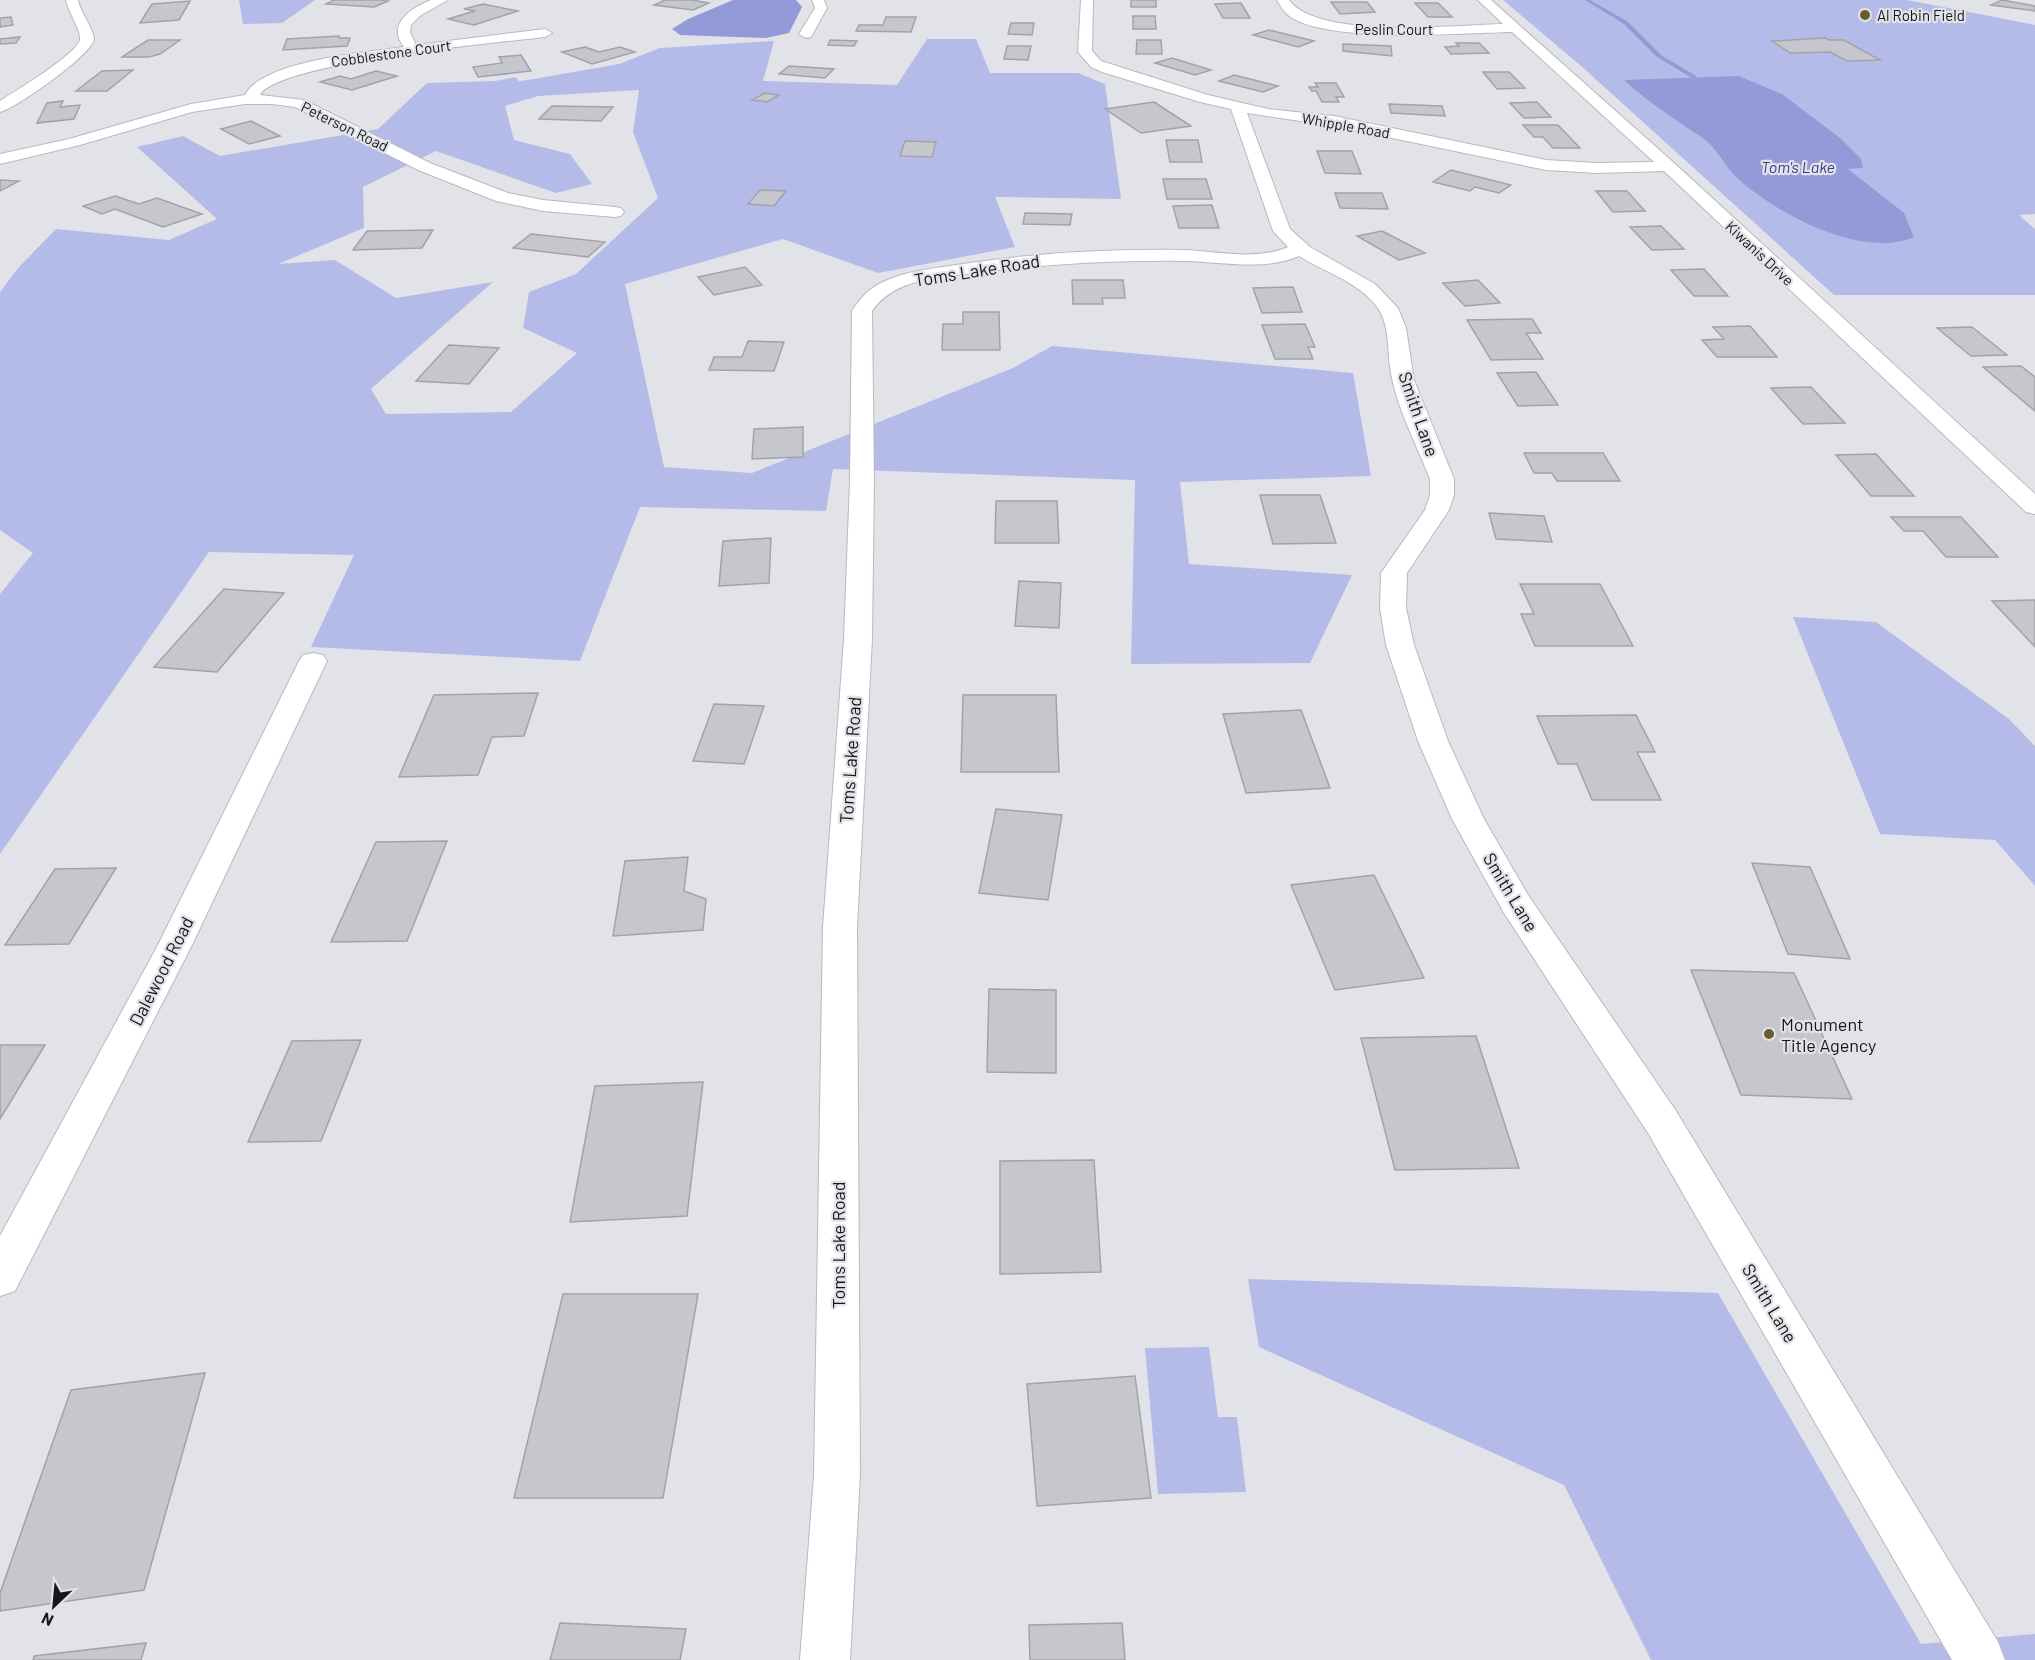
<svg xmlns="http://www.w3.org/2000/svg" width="2035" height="1660" font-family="Barlow,sans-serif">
	<rect width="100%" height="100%" fill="#e2e3e9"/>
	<!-- green -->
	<path fill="#b5bbe8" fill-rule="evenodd" d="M239,0H315L282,23L243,24Z
		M1503,0H1907L2035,25V214L2019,215L2035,229V295H1834L1581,66Z
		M927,39H976L990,73H1078L1105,84L1121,199L995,197L1015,247L878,273L783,239L625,284L664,467L752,473L1013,368L1052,346L1353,373L1371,476L1180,482L1189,564L1352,575L1310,663L1131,664L1135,480L833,469L826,511L640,507L580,661L311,647L354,555L209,552L0,854V594L33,553L0,530V292L19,267L56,229L169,240L217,219L137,147L183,136L220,156L378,129L427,83L495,81L515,77L519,81L528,80L619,64L660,48L774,41L763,81L897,85ZM639,90L633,132L658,198L576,274L529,292L523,328L577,353L511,412L386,414L371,389L493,282L396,298L335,260L278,264L364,228L363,187L436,151L556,193L592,184L570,154L514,140L505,106L538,96Z
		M1793,617L1876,622L2009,719L2035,746V886L1995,840L1880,834Z
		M1248,1279L1718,1293L1921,1644L2035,1634V1660H1651L1564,1485L1259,1347Z
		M1209,1347L1218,1417H1237L1246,1492L1158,1494L1145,1348Z"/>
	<!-- water -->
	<path fill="#939ad8" d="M733,0H796L802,7L789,33L766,38L680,35L672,29L688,19Z
		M1739,76L1782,94L1840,138L1861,159L1863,168L1848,169L1904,213L1914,237C1861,260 1773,212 1735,176C1725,166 1719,153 1709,143C1702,136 1691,131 1683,125C1663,111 1642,97 1624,80Z"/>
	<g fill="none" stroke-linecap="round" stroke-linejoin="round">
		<!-- stream -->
		<path fill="#939ad8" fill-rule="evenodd" d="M1585,0H1590L1628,22L1661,55L1696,76V78H1692L1657,57L1624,24Z"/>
	</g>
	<!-- building -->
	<path fill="#c6c7cd" stroke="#a2a3a9" stroke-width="1.5" d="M334,0H381L388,1L374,7L326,4Z
		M665,0H692L709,3L693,10L654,5Z
		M1131,0H1156V7H1131Z
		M2002,0L2035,6V11L1991,5Z
		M190,1L179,20L140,23L152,4Z
		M1331,2H1367L1375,12L1340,14Z
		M1241,3L1250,18H1223L1215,4Z
		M1415,3H1438L1452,17H1428Z
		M483,4L518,11L474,25L448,19L475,11L464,9Z
		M1133,16H1155L1156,29H1133Z
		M11,17L13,25L0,27V18Z
		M886,17H916L911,32L856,31L859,25H883Z
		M1011,23H1034L1032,35L1008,34Z
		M1269,30L1314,41L1298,47L1253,35Z
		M339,36V38H350L347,46L283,50L287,39Z
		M20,37L16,43L0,44V39Z
		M1825,38L1829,40H1844L1880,60L1847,61L1830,52L1790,53L1772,41Z
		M148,40H180L160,54L149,57H122Z
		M830,40L857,41L854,46L828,45Z
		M1137,40H1161L1162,54H1136Z
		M1456,43H1479L1489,53L1451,54L1445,47L1459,46Z
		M1343,44L1391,46L1392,56L1343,51Z
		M1007,46H1031L1028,60L1004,59Z
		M585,47L599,52L620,47L635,52L592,64L562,52Z
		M521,55L531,71L478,77L473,67L502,63L499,57Z
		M1172,58L1211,70L1195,75L1155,63Z
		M789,66L834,69L825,78L779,74Z
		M133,70L107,91H76L102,71Z
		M376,71L397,76L352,90L320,82L340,76L351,79Z
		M1483,72H1509L1525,88L1497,89Z
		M1234,75L1278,86L1263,92L1219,81Z
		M1315,83H1336L1344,97H1336L1339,102H1322L1316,91H1312L1309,87H1318Z
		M765,93L779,95L767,102L752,100Z
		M63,101L60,107L80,105L74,119L37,123L47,103Z
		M1154,102L1191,126L1141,133L1105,109Z
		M1537,102L1551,117L1524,118L1510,103Z
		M1389,104L1442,106L1445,116L1391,113Z
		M552,106L613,107L601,121L539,119Z
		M251,121L280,136L249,144L221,129Z
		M1523,125H1558L1580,148H1553L1543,137H1534Z
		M1166,140H1198L1202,162H1170Z
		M905,141L936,142L932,157L900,156Z
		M1317,151H1352L1361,174L1325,173Z
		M1451,170L1511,185L1499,193L1475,187L1470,191L1433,182Z
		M1163,179H1206L1212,199H1167Z
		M0,180L19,181L0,191Z
		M760,190L786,191L774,206L748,204Z
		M1596,191H1627L1645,211L1613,212Z
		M1335,193H1382L1388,209L1340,208Z
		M115,196L139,204L157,198L202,214L163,227L115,209L102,214L83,206Z
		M1212,205L1219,228H1179L1173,206Z
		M1025,213L1072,214L1070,225L1023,224Z
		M1661,226L1684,249L1652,250L1630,227Z
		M433,230L422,248L353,250L367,231Z
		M1382,231L1425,253L1399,260L1357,236Z
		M531,234L605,242L588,257L513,248Z
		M745,267L762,285L714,295L698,277Z
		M1704,269L1728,296H1694L1671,270Z
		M1072,280H1123L1125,298H1102L1103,304H1073Z
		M1478,280L1500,303L1465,306L1443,283Z
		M1293,287L1302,312L1262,313L1253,288Z
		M963,312H999L1000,350H942L943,324H963Z
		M1532,319L1541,333H1526L1543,359L1491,360L1467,320Z
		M1305,324L1315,347H1308L1313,359H1275L1262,325Z
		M1750,326L1777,357H1717L1702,340L1724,339L1713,327Z
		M1972,327L2007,355L1971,356L1937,328Z
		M748,341L784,342L774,371L709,370L714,357H742Z
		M449,345L499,348L469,384L416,381Z
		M2021,366L2035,377V411L1983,367Z
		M1536,372L1558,405L1518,406L1497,373Z
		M1811,387L1845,423L1803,424L1771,388Z
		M803,427V457L752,459L754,429Z
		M1524,453H1603L1620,481H1557L1552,473H1534Z
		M1876,454L1914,496H1871L1836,455Z
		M1260,495H1320L1336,543L1273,544Z
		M996,501H1057L1059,543H995Z
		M1489,513L1544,516L1552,542L1496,539Z
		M1891,517H1961L1998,557H1946L1923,531H1904Z
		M771,538L769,583L719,586L723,541Z
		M1019,581L1061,583L1059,628L1015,626Z
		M1520,584H1600L1633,646H1535L1521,614H1534Z
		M224,589L284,593L217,672L154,667Z
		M2035,600V647L1992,601Z
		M538,693L524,736L492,737L478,775L399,777L434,695Z
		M963,695H1056L1059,772H961Z
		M714,704L764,706L744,764L693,761Z
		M1301,710L1330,788L1246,793L1223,714Z
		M1636,715L1655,752H1637L1661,800H1592L1577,764H1558L1537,716Z
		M996,809L1062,815L1048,900L979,893Z
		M447,841L407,941L331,942L376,842Z
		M688,857L684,891L706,899L703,930L613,936L625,861Z
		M1752,863L1810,867L1850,959L1788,954Z
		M116,868L69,944L5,945L55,869Z
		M1374,875L1424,978L1335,990L1291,885Z
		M1691,970L1794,973L1852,1099L1741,1095Z
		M989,989L1056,990V1073L987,1072Z
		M1476,1036L1519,1168L1395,1170L1361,1038Z
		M361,1040L321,1141L248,1142L292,1041Z
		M0,1045H45L0,1119Z
		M703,1082L687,1216L570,1222L595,1086Z
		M1094,1160L1101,1272L1000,1274V1161Z
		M563,1294H698L663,1498H514Z
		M205,1373L144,1590L0,1611V1593L71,1390Z
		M1135,1376L1151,1498L1037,1506L1027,1384Z
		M560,1623L686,1629L680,1660H550Z
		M1122,1623L1125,1660H1030L1029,1625Z
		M146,1643L141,1660H33L34,1656Z"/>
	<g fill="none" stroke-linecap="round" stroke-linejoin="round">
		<!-- minor casing -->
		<g stroke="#b8b9bf" stroke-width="2">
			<path id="minor" d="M66,0H78C80,12 94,29 94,39C93,54 15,109 0,112V101C14,92 79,53 80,39C81,30 68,11 66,0Z
				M431,0H448L421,15L411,25L410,32L416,45L545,29L552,33L545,37C502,42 276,63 260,95L304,100L430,163L508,193L543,200L615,207L621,208L624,212L621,216L615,217L543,211L496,201L418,170L295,107L272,104H245L192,112L80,145L0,164V154L69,139L191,104L245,95C262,61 367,52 404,47C386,24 411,8 431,0Z
				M812,0H824L827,8L811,37L806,38L799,34L815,8Z
				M1081,0H1093L1092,51L1101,61L1208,95L1268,109L1334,116L1546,160L1597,163L1654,162L1512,32C1464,33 1323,44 1288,15C1283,11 1280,5 1277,0H1289C1318,40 1456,25 1503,24L1478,0H1491L1674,163L2035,494V514L2026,512L1664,171L1597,173L1546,170L1334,126L1247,113L1290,229L1310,247L1375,284L1398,308L1406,328L1414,380L1454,479V495L1449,510L1407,573L1406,608L1414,645L1448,741L1484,819L1528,895L1676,1111L1998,1642L2005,1660H1952L1648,1133L1504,913L1452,819L1418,741L1386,645L1380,608L1381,573L1425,510L1430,495V479C1416,443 1395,405 1390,367C1387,344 1390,320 1373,302C1353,280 1323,271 1299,256C1264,271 1222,262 1186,261C1117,260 1048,264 980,272C955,276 927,277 904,286C890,292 880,299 872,311L874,480L872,639L857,927L860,1475L850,1660H800L814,1475L823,927L844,639L850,480L852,311C860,299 868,289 881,283C904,271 931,269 956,265C1031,253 1108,249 1184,250C1216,251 1257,261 1288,247L1273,231L1231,109L1200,102L1102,72L1091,67L1078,52Z
				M313,653L323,655L327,661L192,945L15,1291L0,1296V1236L158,945L299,661L303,655Z"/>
		</g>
		<!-- minor -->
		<use href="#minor" fill="#fff" fill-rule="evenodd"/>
	</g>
	<!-- markers -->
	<g fill="#675d2a" stroke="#e2e3e9" stroke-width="2">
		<circle cx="1865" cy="15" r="6"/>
		<circle cx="1769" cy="1034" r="6"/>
	</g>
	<g text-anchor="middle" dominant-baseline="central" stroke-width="4.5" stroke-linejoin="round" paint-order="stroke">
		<!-- far-poi labels -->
		<g font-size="15" fill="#161618" stroke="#e2e3e9" text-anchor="start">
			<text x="1877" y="15">Al Robin Field</text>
		</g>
		<!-- far-street labels -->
		<g font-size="15" fill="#161618" stroke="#e2e3e9">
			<text x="1394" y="29">Peslin Court</text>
			<text transform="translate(391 53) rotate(-8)">Cobblestone Court</text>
			<text transform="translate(1346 125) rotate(10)">Whipple Road</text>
			<text transform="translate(345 126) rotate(26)">Peterson Road</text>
			<text transform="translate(1760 253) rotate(43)">Kiwanis Drive</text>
		</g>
		<!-- far-water labels -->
		<g font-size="16" font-style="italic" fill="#3a3a85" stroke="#e2e3e9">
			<text x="1798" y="166">Tom's Lake</text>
		</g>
		<!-- street labels -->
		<g font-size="18" fill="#161618" stroke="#e2e3e9">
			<text transform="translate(977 270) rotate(-9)">Toms Lake Road</text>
			<text transform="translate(1419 414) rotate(71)">Smith Lane</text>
			<text transform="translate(850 760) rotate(-86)">Toms Lake Road</text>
			<text transform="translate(1511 892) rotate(59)">Smith Lane</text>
			<text transform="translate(161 971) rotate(-63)">Dalewood Road</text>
			<text transform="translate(838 1245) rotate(-90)">Toms Lake Road</text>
			<text transform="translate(1770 1303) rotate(59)">Smith Lane</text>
		</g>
		<!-- poi labels -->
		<g font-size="18" fill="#161618" stroke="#e2e3e9" text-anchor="start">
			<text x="1781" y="1024">Monument<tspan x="1781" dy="21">Title Agency</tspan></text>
		</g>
	</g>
	<!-- north arrow -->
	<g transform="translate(54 1606) rotate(206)" stroke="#e2e3e9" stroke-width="4.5" paint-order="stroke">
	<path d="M0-4.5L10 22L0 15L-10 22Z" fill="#161618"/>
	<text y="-9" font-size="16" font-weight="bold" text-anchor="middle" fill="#161618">N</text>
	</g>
</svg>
